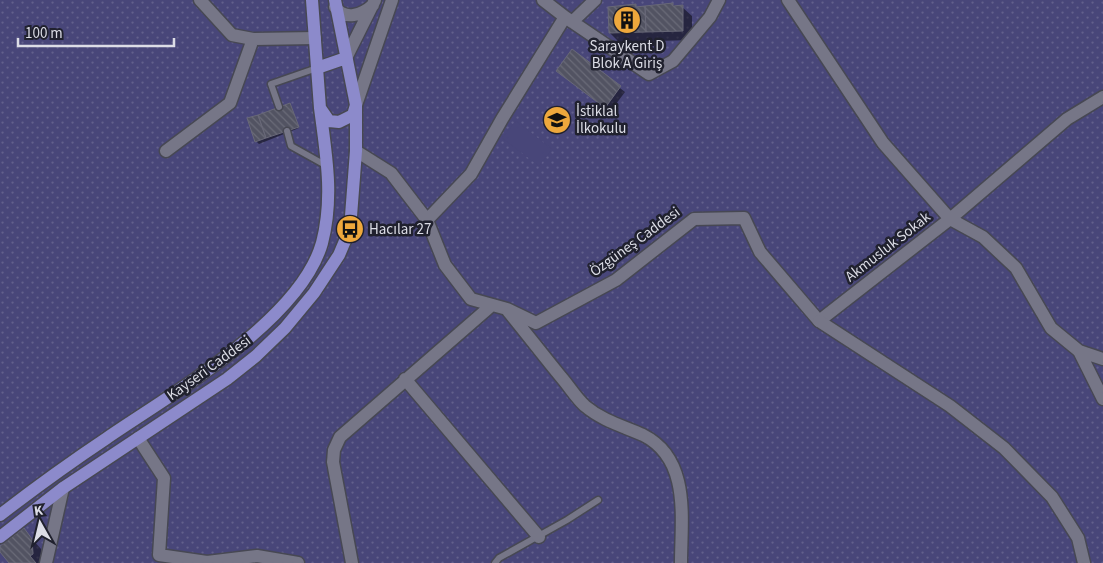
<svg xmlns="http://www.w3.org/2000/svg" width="1103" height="563" font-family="'Source Sans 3',sans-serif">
	<defs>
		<pattern id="grass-dots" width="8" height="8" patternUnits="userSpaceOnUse" patternTransform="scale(1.25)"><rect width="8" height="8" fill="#484679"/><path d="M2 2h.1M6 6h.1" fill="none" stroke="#62608c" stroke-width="1.8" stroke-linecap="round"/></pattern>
		<pattern id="building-back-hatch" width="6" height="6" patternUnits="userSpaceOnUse" patternTransform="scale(1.25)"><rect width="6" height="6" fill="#525362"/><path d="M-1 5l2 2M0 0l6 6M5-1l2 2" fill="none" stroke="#6a6b78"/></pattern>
	</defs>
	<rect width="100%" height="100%" fill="#2a2a38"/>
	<!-- grass -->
	<path fill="url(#grass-dots)" d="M0,0H1103V563H0Z"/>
	<!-- pitch -->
	<path fill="#484679" d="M516,121L552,149L539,166L502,138Z"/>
	<!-- shadow -->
	<path fill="#0007" d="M673,5L682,7L692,16V40L619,42L610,33L635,6L637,8Z
		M572,51L625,92L610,112L557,71Z
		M290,105L299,128L259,144L256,141Z
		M24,530L41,549L42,563H11L0,549Z"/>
	<!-- building -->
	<path fill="url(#building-back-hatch)" stroke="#686878" d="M673,3V6L683,5V31L646,32L645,6Z
		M636,4V7L645,6L646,32L609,33L608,7Z
		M572,49L621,86L605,108L556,71Z
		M290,103L299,127L266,138L258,115Z
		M258,115L266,138L255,142L247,118Z
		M24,528L32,539L33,554L30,556L36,563H9L0,552V546Z"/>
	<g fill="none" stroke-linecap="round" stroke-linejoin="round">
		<!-- service casing -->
		<g stroke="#474853" stroke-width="9">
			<path id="service" d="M279,107L271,84L317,68
				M287,131L291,146L327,166
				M495,563L499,558L567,520L598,500"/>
		</g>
		<!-- minor casing -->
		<g stroke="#474853" stroke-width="15">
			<path id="minor" d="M200,0L232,35L253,39L315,38
				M788,0L883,143L950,219L1067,119L1103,97
				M565,17L649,74L673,61L710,17L719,0
				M572,22L595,0
				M166,151L230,103L253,39
				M356,151L391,173L427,220L445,265L471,299L507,309L536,323L616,280L694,219L744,218L760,252L819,321L950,219L983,237L1016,268L1051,328L1079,351L1103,359
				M427,220L471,174L502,119L565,17L543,0
				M508,311C526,333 543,355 561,377C569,386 576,398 585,406C603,421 623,426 643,435C691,459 681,519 681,563
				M1079,351L1103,399
				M405,379L539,537
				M138,438L164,478L159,555L207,562L257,556L298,563
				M46,563L63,488
				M352,563L333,462L334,450L340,437L492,305"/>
		</g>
		<!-- tertiary casing -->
		<g stroke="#474853" stroke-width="15">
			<path id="tertiary" d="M335,7C345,21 362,15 373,5
				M346,58L375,0
				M356,105L392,0
				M819,321L950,406L1004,448L1052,497L1078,538L1084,563"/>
		</g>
		<!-- primary casing -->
		<g stroke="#474853" stroke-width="15">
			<path id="primary" d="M312,0L320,108L329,121L339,122L353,115L356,105L335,0
				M317,68L346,58
				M0,515C35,488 71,462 107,438C171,394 300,321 322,243C334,197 326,154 320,108
				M0,537L63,488L227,379L256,356L285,328L314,293L339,255L350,229L356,151V105"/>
		</g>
		<!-- service -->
		<use href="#service" stroke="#767687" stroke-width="6"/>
		<!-- minor -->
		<use href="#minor" stroke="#767687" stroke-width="12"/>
		<!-- tertiary -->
		<use href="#tertiary" stroke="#767687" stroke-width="12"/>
		<!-- primary -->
		<use href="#primary" stroke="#8c8acb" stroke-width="12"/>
	</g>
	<!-- icons -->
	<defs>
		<g id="building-disc" transform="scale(1.4375)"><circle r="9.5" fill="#eea83c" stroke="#20212e"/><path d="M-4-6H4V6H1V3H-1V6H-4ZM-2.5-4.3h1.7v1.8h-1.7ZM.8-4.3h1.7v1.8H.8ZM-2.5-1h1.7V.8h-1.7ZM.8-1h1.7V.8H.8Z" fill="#111"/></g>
		<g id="school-disc" transform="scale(1.4375)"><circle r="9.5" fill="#eea83c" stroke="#20212e"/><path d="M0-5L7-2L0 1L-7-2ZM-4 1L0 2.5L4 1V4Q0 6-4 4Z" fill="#111"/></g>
		<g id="bus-disc" transform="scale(1.4375)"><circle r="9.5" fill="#eea83c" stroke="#20212e"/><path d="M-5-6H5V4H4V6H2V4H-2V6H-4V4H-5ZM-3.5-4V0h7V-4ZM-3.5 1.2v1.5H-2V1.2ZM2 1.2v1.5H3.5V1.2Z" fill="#111"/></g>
	</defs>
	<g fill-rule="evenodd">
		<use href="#building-disc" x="627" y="20"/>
		<use href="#school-disc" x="557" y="120"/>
		<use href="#bus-disc" x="350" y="229"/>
	</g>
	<g text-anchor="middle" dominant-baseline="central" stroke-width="5" stroke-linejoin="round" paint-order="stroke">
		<!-- poi labels -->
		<g font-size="15" fill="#dcdde6" stroke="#20212e" text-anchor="start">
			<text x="627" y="46" text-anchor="middle">Saraykent D<tspan x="627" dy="17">Blok A Giriş</tspan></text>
			<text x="576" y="111">İstiklal<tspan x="576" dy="17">İlkokulu</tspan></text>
			<text x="369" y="229">Hacılar 27</text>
		</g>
		<!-- street labels -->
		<g font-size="15" fill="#dcdde6" stroke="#20212e">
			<text transform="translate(635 242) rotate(-36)">Özgüneş Caddesi</text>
			<text transform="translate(888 247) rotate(-38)">Akmusluk Sokak</text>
			<text transform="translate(209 368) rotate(-36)">Kayseri Caddesi</text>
		</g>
	</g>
	<!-- north arrow -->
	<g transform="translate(40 523) rotate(352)" stroke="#20212e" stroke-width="4" paint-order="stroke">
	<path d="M0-4L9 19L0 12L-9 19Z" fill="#dcdde6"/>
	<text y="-8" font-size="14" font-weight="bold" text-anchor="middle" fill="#dcdde6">K</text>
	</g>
	<!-- scale -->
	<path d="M18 38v8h156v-8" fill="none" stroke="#dcdde6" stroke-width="2.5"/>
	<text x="25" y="38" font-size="15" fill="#dcdde6" stroke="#20212e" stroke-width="4" paint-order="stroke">100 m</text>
</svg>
